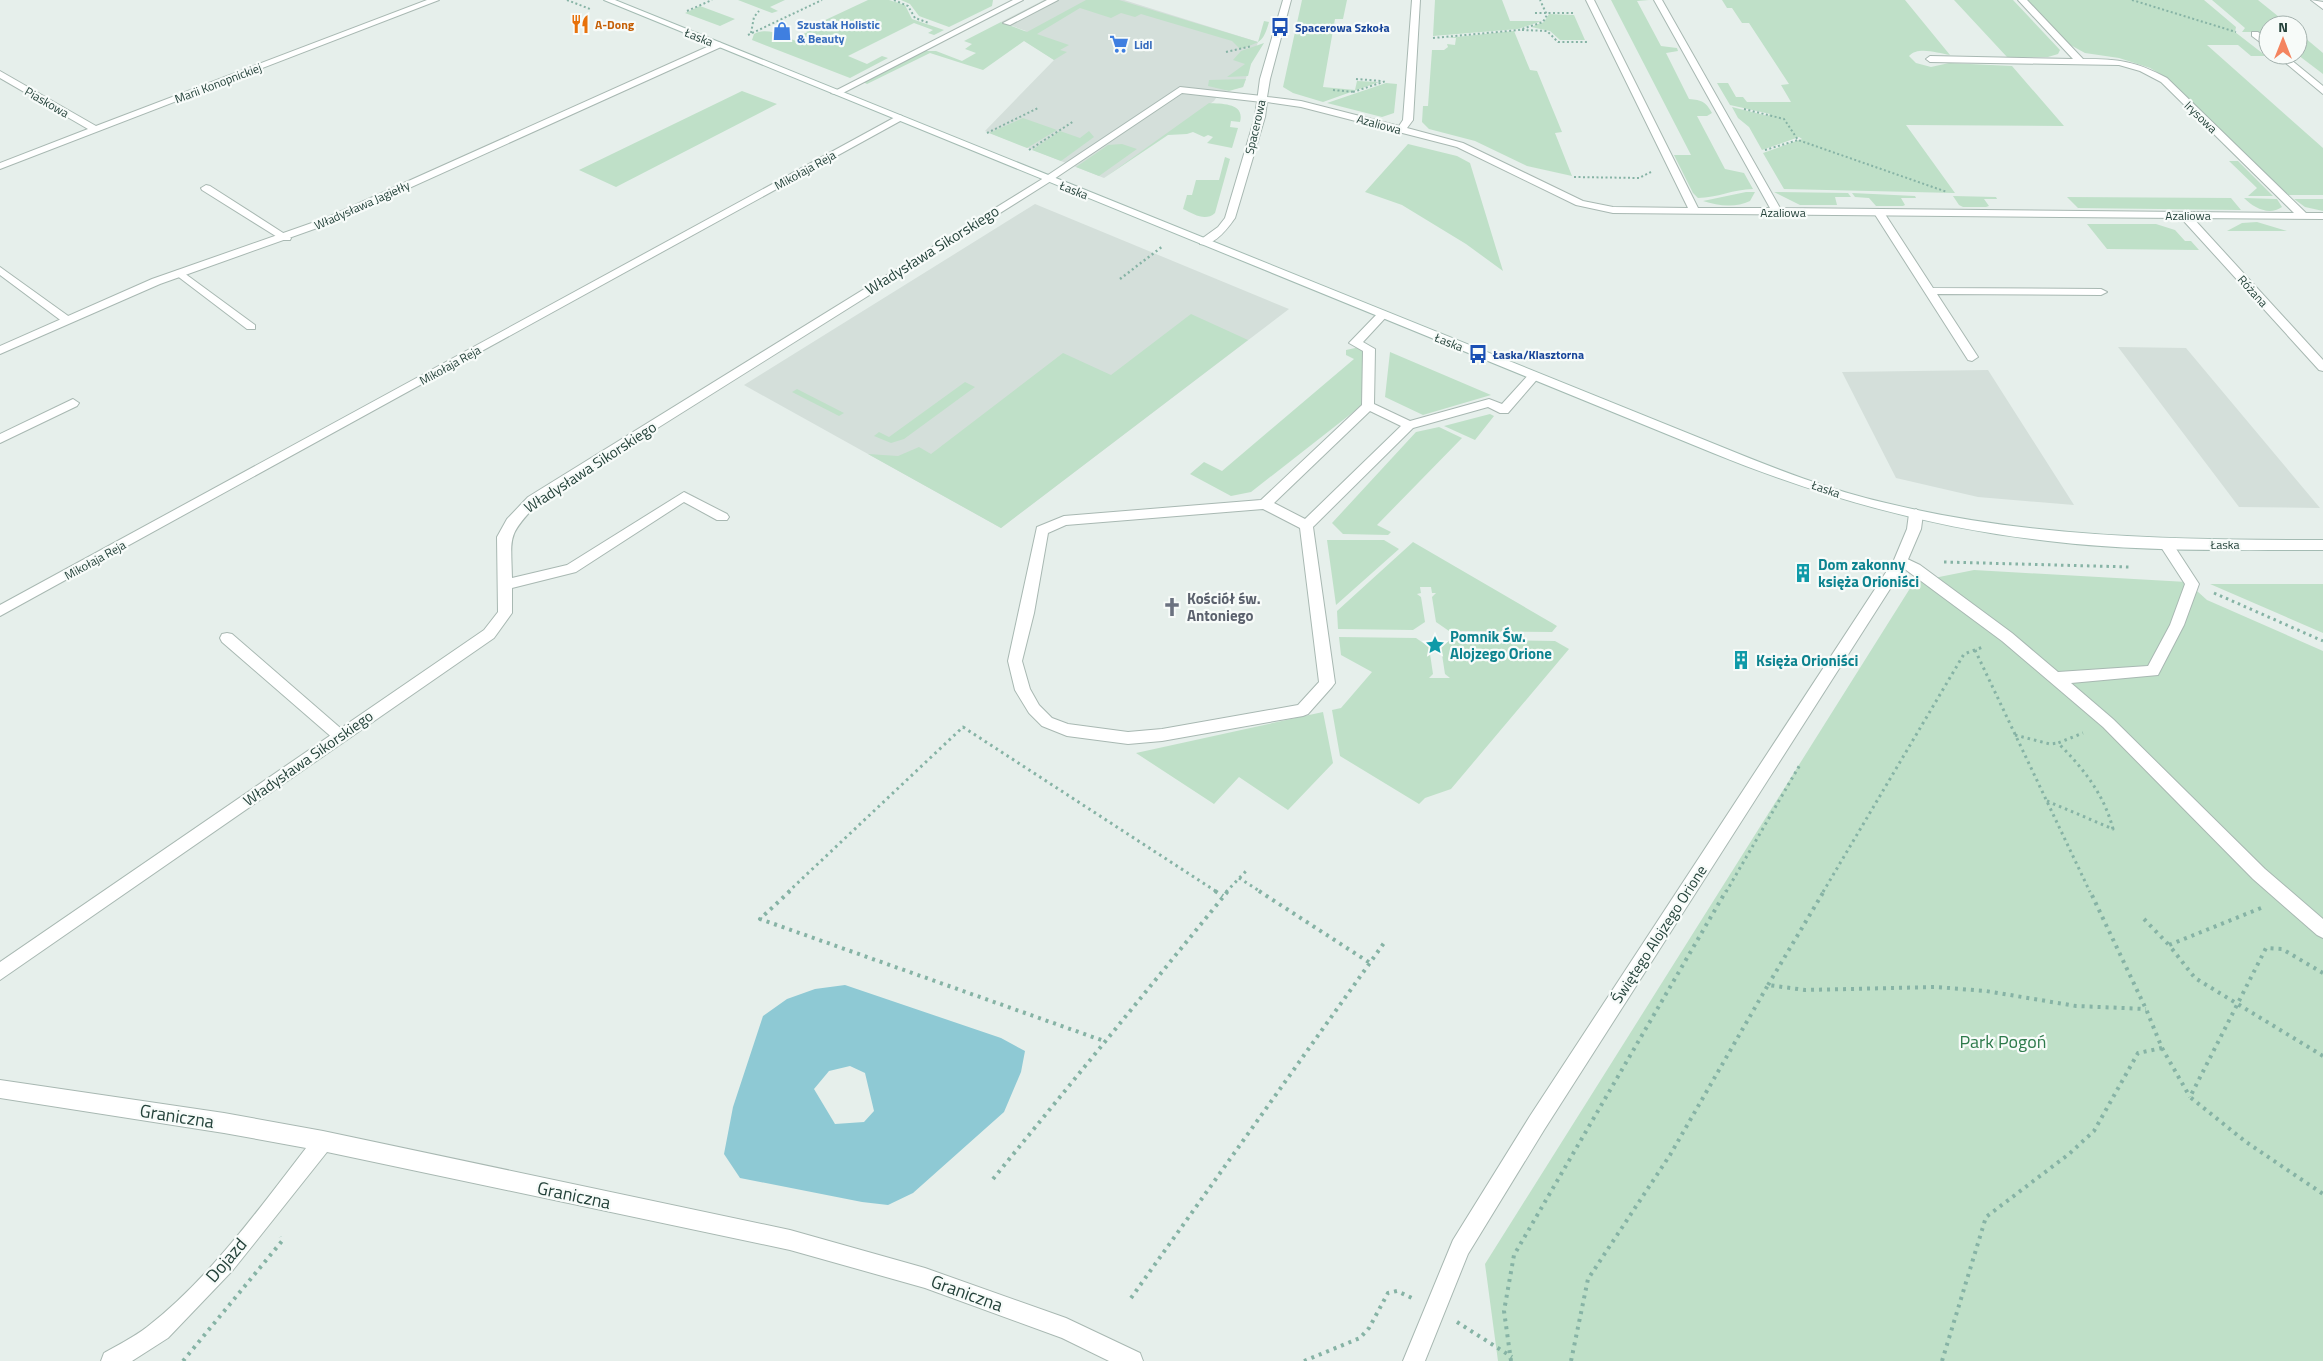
<svg xmlns="http://www.w3.org/2000/svg" width="2323" height="1361" font-family="'Titillium Web',sans-serif">
	<rect width="100%" height="100%" fill="#e6efeb"/>
	<!-- built -->
	<path fill="#d4dfda" d="M1044,0H1124L1258,42L1243,87L1220,92L1214,101L1104,178L985,131L1054,60L1017,36L1026,31L1001,22Z
		M1035,204L1289,309L1001,528L744,385Z
		M2118,347L2186,348L2320,508L2239,507Z
		M1988,370L2074,505L1978,497L1896,478L1842,372Z"/>
	<!-- green -->
	<path fill="#bfe0c8" d="M738,0H785L770,7L778,11L772,13Z
		M868,0H889L905,5L912,19L944,30L934,35L928,33L933,30L914,23L848,56L867,64L882,56L888,58L850,78L752,40L754,34C769,26 786,38 801,43L810,39L801,35L808,32L804,30Z
		M901,0H993L992,6L949,27L919,16L910,4Z
		M1086,0H1119L1258,42L1264,21L1269,22C1263,43 1260,42 1240,49L1232,41L1141,14L1135,17L1121,13L1111,18L1080,8L1037,34L1069,45L1060,50L1067,52L1054,60L1024,41L983,70L930,53L867,84L863,82L924,51H936L962,61L976,53L965,49L972,44L964,41L1001,22L1027,32Z
		M1302,0H1347L1343,19H1335L1323,87L1355,90L1357,81L1379,82L1323,102L1293,93L1283,87Z
		M1435,0H1502L1510,21H1542L1518,29L1433,36Z
		M1611,0H1649L1637,1L1661,46L1677,48L1678,51L1666,53L1689,99C1702,100 1706,102 1712,113L1707,116H1697L1725,169L1744,173L1753,189C1734,189 1717,198 1698,198L1693,193L1674,155H1691Z
		M1722,0H1905L1950,55C1937,53 1918,46 1909,56L1916,63L1931,67L1949,63L2012,66L2064,126L1906,125L1955,193L1784,189L1763,153L1802,139L1799,137L1762,150L1749,127L1738,118L1732,107L1768,116L1770,114L1730,105L1717,83H1728L1736,97H1743L1747,102H1791L1781,85L1789,84L1749,23H1742L1732,8H1727Z
		M1954,0H2013L2060,50L2058,54L2048,57H2007Z
		M2025,0H2204L2236,27L2235,32L2266,56H2251L2238,45H2207L2323,148V195H2288L2167,78L2150,68L2119,58L2085,53L2065,42Z
		M2212,0H2258L2289,25H2268V32H2242L2245,28Z
		M700,6L735,19L720,26L685,13Z
		M1549,14L1574,15L1585,40H1560L1550,31L1531,27L1544,22Z
		M1514,31L1530,70L1537,71L1562,132L1555,133L1572,176L1527,166L1475,141L1429,129L1422,122L1423,106H1428L1432,50H1444L1448,47L1447,44L1455,45L1456,38H1446Z
		M2298,32L2323,53V74L2298,55Z
		M1264,43L1251,64L1248,76L1227,77L1245,64L1233,60L1241,51Z
		M1246,79L1243,87L1229,91L1208,86L1209,80Z
		M1386,83L1397,84L1394,113L1382,117L1327,103Z
		M742,91L777,104L616,187L579,170Z
		M1209,103C1223,104 1245,103 1240,122L1231,121L1230,127L1238,128L1232,148L1207,143L1213,137L1208,135L1204,137L1193,132L1187,134L1168,135L1104,178Z
		M1023,118L1057,130L1027,148L989,133Z
		M1060,131L1080,138L1089,131L1094,137L1061,161L1032,150Z
		M1122,144L1137,149L1099,176L1076,167L1108,145Z
		M1408,144L1457,156L1470,163L1503,271L1466,244L1402,205L1365,192Z
		M1225,157L1230,159L1215,213C1205,222 1194,214 1183,209L1187,195H1192L1196,180H1219Z
		M2229,161H2238L2273,196H2248L2257,188Z
		M1746,192H1755L1750,201C1736,208 1718,206 1703,201Z
		M1774,192L1848,193L1851,197H1835L1837,205H1800Z
		M1852,193L1915,196L1916,198H1901L1905,205L1903,206H1876L1869,198L1855,197Z
		M1953,196L1996,197L1997,199H1984L1989,206L1986,207H1963L1959,205Z
		M2067,197L2231,198L2241,210L2078,208Z
		M2244,198L2277,199L2282,207C2269,216 2254,208 2244,198Z
		M2294,199H2323V211L2305,207Z
		M2257,222L2287,231H2227L2242,223Z
		M2087,224H2156L2175,230L2185,241H2191L2199,250L2107,249Z
		M1191,314L1248,340L1001,528L868,454L898,456L919,447L931,454L1063,353L1111,375Z
		M1360,347L1365,349L1361,406L1251,492L1231,496L1190,474L1204,462L1222,471L1354,359L1346,355V350Z
		M1390,352L1491,395L1423,415L1385,397Z
		M965,382L975,387L904,439L891,443L874,436L879,432L889,437Z
		M797,389L844,413L839,416L792,392Z
		M1490,414L1494,416L1475,440L1444,426Z
		M1439,427L1462,438L1377,525L1391,532L1388,535L1343,534L1332,523L1416,432Z
		M1327,540H1384L1399,549L1336,605Z
		M1413,542L1552,623L1557,626L1552,632L1449,631L1436,622L1432,597L1436,593H1432L1431,587H1420L1421,593L1417,594L1421,597L1425,622L1413,630L1338,629L1337,611Z
		M1974,570L2187,582L2207,600L2323,651V1361H1498L1485,1264L1914,582Z
		M2210,584H2323V633Z
		M1339,637L1416,638L1429,647L1433,674L1429,678H1450L1445,674L1441,648L1451,639L1555,641L1569,649L1451,789L1425,798L1419,804L1340,756L1332,710L1341,708L1372,672L1341,655Z
		M1323,712L1333,763L1288,810L1239,777L1214,804L1136,753Z"/>
	<!-- water -->
	<path fill="#8ec9d4" fill-rule="evenodd" d="M845,985L1001,1038L1025,1051L1021,1072L1004,1112L913,1193L888,1205L862,1202L740,1178L724,1154L733,1107L763,1016L787,999L815,989ZM850,1066L865,1073L874,1111L864,1122L835,1124L814,1089L829,1071Z"/>
	<g fill="none" stroke-linecap="round" stroke-linejoin="round">
		<!-- lane casing -->
		<g stroke="#a8b8b2" stroke-width="2">
			<path id="lane" d="M1013,0H1023L839,95L831,93Z
				M1047,0H1058L1010,25L1003,23Z
				M2252,32H2258L2268,41V48L2252,36Z
				M2276,55H2285L2323,86V94Z
				M1180,87L1262,96L1267,99L1262,102L1182,93L1051,181L1042,179Z
				M206,185L210,186L291,238L290,240H282L202,190L201,188Z
				M1879,210L1883,211L1933,288L2101,289L2107,292L2101,295L1937,294L1978,357L1972,361L1968,360L1874,213Z
				M0,267L71,318V322H63L0,275Z
				M180,270L255,325V329H247L176,275V271Z
				M1382,312L1388,315L1363,342L1375,349L1374,404L1410,421L1489,399L1502,404L1530,373H1538L1540,376L1508,413H1500L1488,407L1413,428L1313,527L1335,683L1332,687L1308,714L1303,716L1162,741L1128,744L1067,736L1042,726L1029,713L1015,690L1008,661L1037,527L1064,516L1261,500L1362,405L1363,351L1349,343L1378,313ZM1370,411L1401,426L1305,519L1274,503ZM1263,509L1300,528L1319,682L1298,705L1162,729L1128,732L1068,724L1052,718L1039,705L1030,689L1022,661L1034,613L1048,533L1066,525Z
				M2166,539L2171,541L2199,584L2184,625L2158,675L2071,683L2113,719L2265,869L2323,919V938L2317,935L2253,879L2103,727L2002,641L1894,561L1901,556L1920,565L2012,633L2058,672L2148,666L2170,625L2185,584L2159,544Z
				M227,633L232,634L345,732L348,736L345,740L340,742L335,740L222,642L220,638L222,634Z"/>
		</g>
		<!-- street casing -->
		<g stroke="#a8b8b2" stroke-width="2">
			<path id="street" d="M427,0H439L0,169V163L88,129L0,78V71L96,126Z
				M1283,0H1291L1270,79L1267,97L1301,101L1399,126L1403,120L1412,0H1420L1413,120L1407,128L1463,143L1583,201L1613,207L1688,208L1586,0H1594L1698,208H1770L1654,0H1662L1780,208L2294,213L2161,82L2140,71L2119,65L1930,62L1926,59L1930,56L2073,59L2018,0H2027L2083,59C2119,59 2135,61 2167,78L2306,213H2323V219L2193,218L2323,360V371L2319,370L2181,218L1613,213L1576,205L1457,147L1301,107L1267,102L1265,117L1235,218C1228,228 1214,247 1200,244V240L1218,227L1225,218L1255,117L1260,79Z
				M2311,0L2323,2V9Z
				M718,42L721,43V47L334,222L160,284L0,354V346L152,279L326,218Z
				M899,115L902,116V120L0,616V605Z
				M1047,176L1051,177V181L538,503C507,536 511,535 512,578L567,565L684,492L727,514L729,517L727,520H717L684,502L576,572L512,588V613L494,638L0,980V962L484,630L498,612L497,537L507,519L528,497Z
				M73,399L79,403L77,406L0,443V434Z
				M1916,509L1923,514L1921,529L1906,564L1544,1130L1468,1254L1425,1361H1403L1453,1240L1530,1116L1894,560L1907,529L1909,514Z
				M0,1080L224,1113L323,1131L790,1230L925,1268L1066,1318L1140,1353L1143,1361H1109L1062,1338L925,1288L790,1250L327,1152L233,1270L168,1338L132,1361H101L104,1353C118,1345 134,1337 147,1327C209,1279 258,1210 306,1148L224,1133L0,1098Z"/>
		</g>
		<!-- secondary casing -->
		<g stroke="#a4bbb3" stroke-width="2">
			<path id="secondary" d="M604,0H615L1722,447C1776,469 1830,490 1886,503C2030,538 2176,540 2323,540V550C2231,550 2139,552 2048,541C1931,528 1821,497 1713,453Z"/>
		</g>
		<!-- path-far3 -->
		<path stroke="#86b3a5" stroke-width="2" stroke-dasharray="2 2.5" stroke-linecap="butt" d="M567,0L590,9
			M894,0L908,6L915,18L929,23
			M2132,0L2236,32
			M687,11L712,0
			M1535,13H1575
			M1522,30L1547,31L1558,42H1589
			M751,33L754,17L759,11
			M748,35L822,0
			M1433,38L1519,30L1543,22L1547,15L1540,0
			M1226,52L1252,46
			M1356,79L1382,81
			M1333,90L1355,92
			M1353,92L1386,81
			M1744,109L1784,119L1798,140L1947,192
			M987,133L1038,108
			M1029,150L1074,121
			M1765,150L1798,140
			M1574,177L1639,178L1651,172"/>
		<!-- path-far2 -->
		<path stroke="#86b3a5" stroke-width="2.5" stroke-dasharray="2 3" stroke-linecap="butt" d="M1120,279L1163,246"/>
		<!-- path-far1 -->
		<path stroke="#86b3a5" stroke-width="3" stroke-dasharray="2.5 4" stroke-linecap="butt" d="M1944,562L2130,567
			M2214,593L2323,641
			M1975,650L2090,892
			M2015,735L2050,744L2058,743
			M2047,801L2113,829C2104,794 2083,768 2058,743L2083,733
			M1239,878L1261,892
			M788,892L963,727L1217,892
			M1226,892L1248,869
			M1726,892L1801,763
			M1823,892L1964,654L1983,647"/>
		<!-- path -->
		<path stroke="#86b3a5" stroke-width="4" stroke-dasharray="3 5" stroke-linecap="butt" d="M790,891L760,919L1104,1041
			M1215,891L1223,896
			M1259,891L1370,963
			M2261,908L2169,945L2195,978L2323,1056
			M2144,919L2169,945
			M2323,973L2282,949L2266,948L2190,1097L2246,1142L2323,1194
			M1768,985L1824,891
			M2162,1048L2190,1097
			M993,1179L1228,891
			M1131,1298L1384,943
			M1457,1322L1512,1357
			M183,1361L282,1241L280,1237
			M1304,1361L1360,1338L1369,1328L1388,1293L1397,1291L1412,1298
			M1511,1361L1504,1311L1514,1255L1726,891
			M1571,1361L1588,1279L1670,1155L1768,985L1805,990L1936,987L1986,991L2076,1006L2146,1009
			M1942,1361L1986,1217L2069,1154L2094,1131L2138,1053L2162,1048L2146,1009L2090,891"/>
		<!-- lane -->
		<use href="#lane" fill="#fff" fill-rule="evenodd"/>
		<!-- street -->
		<use href="#street" fill="#fff" fill-rule="evenodd"/>
		<!-- secondary -->
		<use href="#secondary" fill="#fff" fill-rule="evenodd"/>
	</g>
	<!-- icons -->
	<defs>
		<g id="restaurant-bare" transform="scale(1.5)"><path d="M-5-6h1v4h1v-4h1v4h1v-4h1v5L-1.5 .5V6h-2V.5L-5-1ZM5-6V6H3V1.5H1.5Q1.5-4 5-6Z" fill="#e8710a" stroke="#f7fbf9" stroke-width="2.5" paint-order="stroke"/></g>
		<g id="bus-bare" transform="scale(1.5)"><path d="M-5-6H5V4H4V6H2V4H-2V6H-4V4H-5ZM-3.5-4V0h7V-4ZM-3.5 1.2v1.5H-2V1.2ZM2 1.2v1.5H3.5V1.2Z" fill="#1a4fb4" stroke="#f7fbf9" stroke-width="2.5" paint-order="stroke"/></g>
		<g id="shop-bare" transform="scale(1.5)"><path d="M-5-2.5h2.3a2.7 3.5 0 0 1 5.4 0H5L5.5 6h-11ZM-1.5-2.5h3a1.5 2.3 0 0 0-3 0Z" fill="#3f7fe0" stroke="#f7fbf9" stroke-width="2.5" paint-order="stroke"/></g>
		<g id="supermarket-bare" transform="scale(1.5)"><path d="M-6-5.5h2.5l.6 2H6L4.5 2H-2.5L-4.4-4H-6ZM-1.5 3.2a1.3 1.3 0 1 0 .1 0ZM3 3.2a1.3 1.3 0 1 0 .1 0Z" fill="#3f7fe0" stroke="#f7fbf9" stroke-width="2.5" paint-order="stroke"/></g>
		<g id="building-bare" transform="scale(1.5)"><path d="M-4-6H4V6H1V3H-1V6H-4ZM-2.5-4.3h1.7v1.8h-1.7ZM.8-4.3h1.7v1.8H.8ZM-2.5-1h1.7V.8h-1.7ZM.8-1h1.7V.8H.8Z" fill="#0f9aa8" stroke="#f7fbf9" stroke-width="2.5" paint-order="stroke"/></g>
		<g id="church-bare" transform="scale(1.5)"><path d="M-1.2-6h2.4v3.5h3.3v2.4h-3.3V6h-2.4V-.1h-3.3v-2.4h3.3Z" fill="#6b7280" stroke="#f7fbf9" stroke-width="2.5" paint-order="stroke"/></g>
		<g id="sight-bare" transform="scale(1.5)"><path d="M0-6L1.8-2.2L6-1.7L2.9 1.2L3.7 5.4L0 3.3L-3.7 5.4L-2.9 1.2L-6-1.7L-1.8-2.2Z" fill="#0f9aa8" stroke="#f7fbf9" stroke-width="2.5" paint-order="stroke"/></g>
	</defs>
	<g fill-rule="evenodd">
		<use href="#restaurant-bare" x="580" y="24"/>
		<use href="#bus-bare" x="1280" y="27"/>
		<use href="#shop-bare" x="782" y="31"/>
		<use href="#supermarket-bare" x="1119" y="44"/>
		<use href="#bus-bare" x="1478" y="354"/>
		<use href="#building-bare" x="1803" y="573"/>
		<use href="#church-bare" x="1172" y="607"/>
		<use href="#sight-bare" x="1435" y="645"/>
		<use href="#building-bare" x="1741" y="660"/>
	</g>
	<g text-anchor="middle" dominant-baseline="central" stroke-width="4.5" stroke-linejoin="round" paint-order="stroke">
		<!-- far-food labels -->
		<g font-size="12" font-weight="bold" fill="#c56008" stroke="#f7fbf9" text-anchor="start">
			<text x="595" y="24">A-Dong</text>
		</g>
		<!-- far-shop labels -->
		<g font-size="12" font-weight="bold" fill="#366cbe" stroke="#f7fbf9" text-anchor="start">
			<text x="797" y="24">Szustak Holistic<tspan x="797" dy="14">&amp; Beauty</tspan></text>
			<text x="1134" y="44">Lidl</text>
		</g>
		<!-- far-transit labels -->
		<g font-size="12" font-weight="bold" fill="#164399" stroke="#f7fbf9" text-anchor="start">
			<text x="1295" y="27">Spacerowa Szkoła</text>
			<text x="1493" y="354">Łaska/Klasztorna</text>
		</g>
		<!-- far-street labels -->
		<g font-size="12" fill="#24423a" stroke="#f7fbf9">
			<text transform="translate(699 37) rotate(22)">Łaska</text>
			<text transform="translate(218 83) rotate(-21)">Marii Konopnickiej</text>
			<text transform="translate(47 102) rotate(30)">Piaskowa</text>
			<text transform="translate(2201 117) rotate(44)">Irysowa</text>
			<text transform="translate(1379 124) rotate(15)">Azaliowa</text>
			<text transform="translate(1255 127) rotate(-77)">Spacerowa</text>
			<text transform="translate(805 170) rotate(-29)">Mikołaja Reja</text>
			<text transform="translate(1074 190) rotate(22)">Łaska</text>
			<text transform="translate(362 205) rotate(-24)">Władysława Jagiełły</text>
			<text x="1783" y="212">Azaliowa</text>
			<text x="2188" y="215">Azaliowa</text>
			<text transform="translate(2253 291) rotate(48)">Różana</text>
			<text transform="translate(1449 342) rotate(22)">Łaska</text>
			<text transform="translate(450 365) rotate(-29)">Mikołaja Reja</text>
			<text transform="translate(1826 489) rotate(19)">Łaska</text>
			<text x="2225" y="544">Łaska</text>
			<text transform="translate(95 560) rotate(-29)">Mikołaja Reja</text>
		</g>
		<!-- street labels -->
		<g font-size="15" fill="#24423a" stroke="#f7fbf9">
			<text transform="translate(932 250) rotate(-32)">Władysława Sikorskiego</text>
			<text transform="translate(590 467) rotate(-33)">Władysława Sikorskiego</text>
			<text transform="translate(308 758) rotate(-35)">Władysława Sikorskiego</text>
			<text transform="translate(1659 934) rotate(-57)">Świętego Alojzego Orione</text>
		</g>
		<!-- culture labels -->
		<g font-size="15" font-weight="bold" fill="#0d838f" stroke="#f7fbf9" text-anchor="start">
			<text x="1818" y="564">Dom zakonny<tspan x="1818" dy="17">księża Orioniści</tspan></text>
			<text x="1450" y="636">Pomnik Św.<tspan x="1450" dy="17">Alojzego Orione</tspan></text>
			<text x="1756" y="660">Księża Orioniści</text>
		</g>
		<!-- worship labels -->
		<g font-size="15" font-weight="bold" fill="#5b616d" stroke="#f7fbf9" text-anchor="start">
			<text x="1187" y="598">Kościół św.<tspan x="1187" dy="17">Antoniego</tspan></text>
		</g>
		<!-- near-park labels -->
		<g font-size="18" fill="#2d7a4b" stroke="#f7fbf9">
			<text x="2003" y="1041">Park Pogoń</text>
		</g>
		<!-- near-street labels -->
		<g font-size="18" fill="#24423a" stroke="#f7fbf9">
			<text transform="translate(177 1116) rotate(9)">Graniczna</text>
			<text transform="translate(574 1195) rotate(12)">Graniczna</text>
			<text transform="translate(226 1260) rotate(-49)">Dojazd</text>
			<text transform="translate(967 1293) rotate(20)">Graniczna</text>
		</g>
	</g>
	<!-- north arrow -->
	<g transform="translate(2283 40)"><circle r="24" fill="#f7fbf9" stroke="#a3b1ad"/>
	<path d="M0-4L9 19L0 12L-9 19Z" fill="#f4845f"/>
	<text y="-8" font-size="14" font-weight="bold" text-anchor="middle" fill="#24423a">N</text>
	</g>
</svg>
